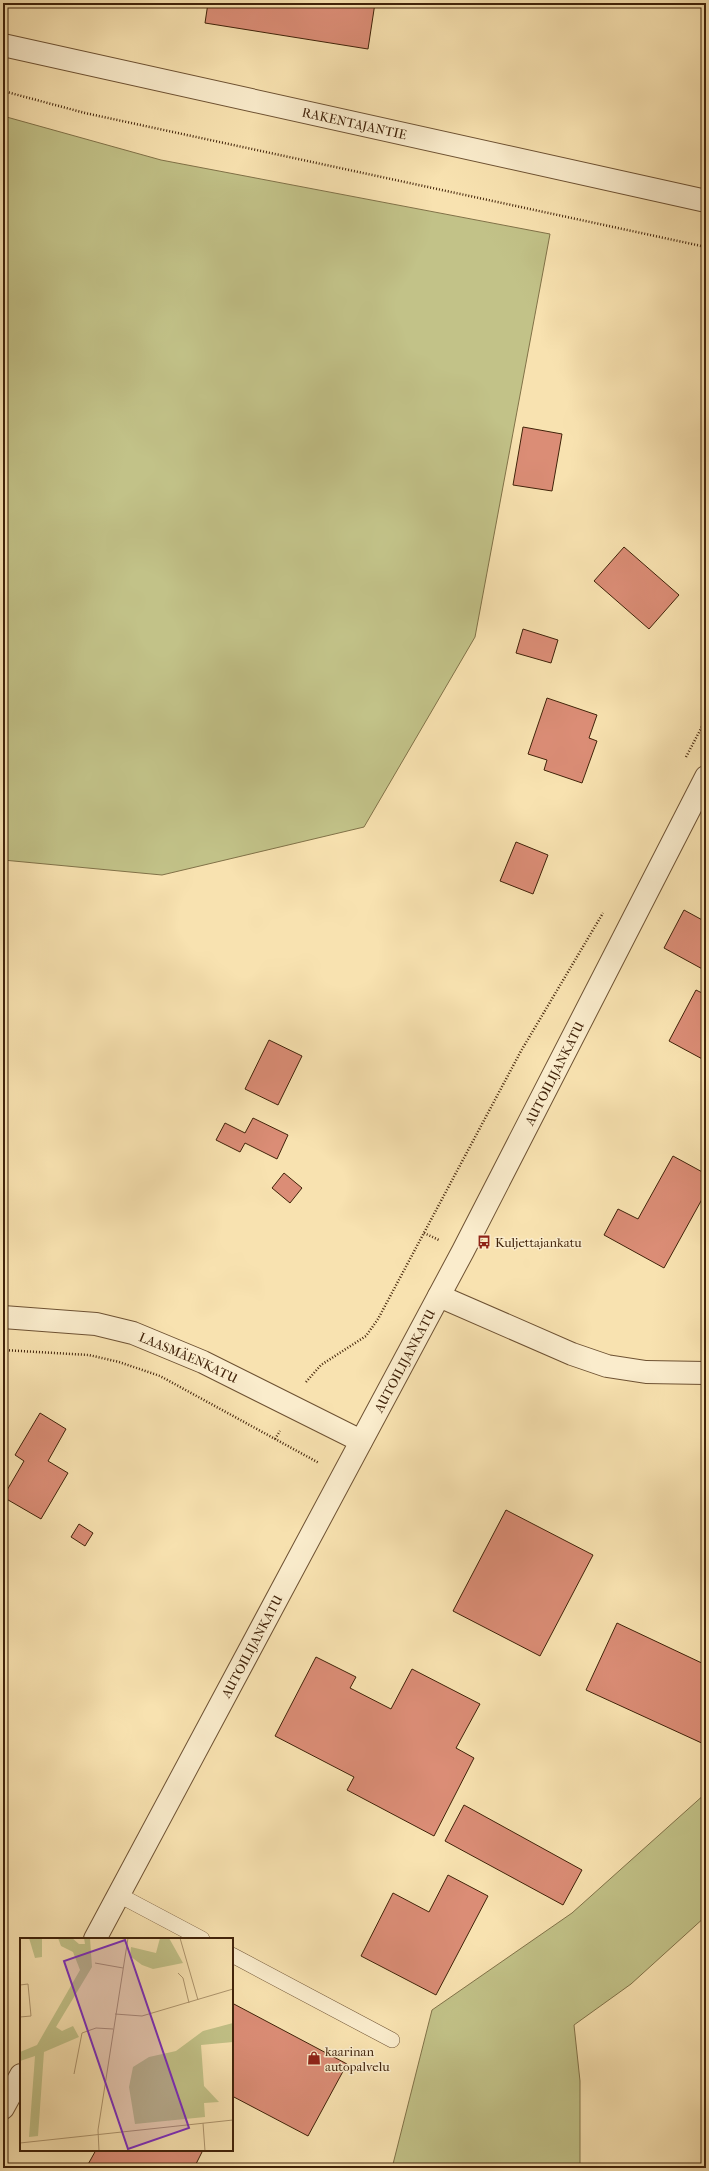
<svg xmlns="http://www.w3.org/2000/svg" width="709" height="2171" font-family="'IM FELL French Canon',serif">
	<rect width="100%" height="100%" fill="#f8e2b0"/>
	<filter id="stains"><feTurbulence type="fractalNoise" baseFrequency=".005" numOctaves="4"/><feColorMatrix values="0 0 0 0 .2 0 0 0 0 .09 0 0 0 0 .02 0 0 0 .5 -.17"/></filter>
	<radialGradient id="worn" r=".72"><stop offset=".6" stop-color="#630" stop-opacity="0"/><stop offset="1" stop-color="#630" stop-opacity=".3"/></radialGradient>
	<!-- green -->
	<path fill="#c2c288" stroke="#817248" d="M3,116L161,160L550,234L475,637L364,827L162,875L3,860Z
		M706,1793V1916L631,1984L574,2025L580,2081V2168H392L432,2010L572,1913Z"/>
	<!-- building -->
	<path fill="#db8d76" stroke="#402209" d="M208,3H375L368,49L205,23Z
		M523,427L562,434L552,491L513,485Z
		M624,547L679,595L649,629L594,581Z
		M523,629L558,640L551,663L516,653Z
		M547,698L597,715L589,738L597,741L582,783L544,770L547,760L528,754Z
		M516,842L548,855L533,894L500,881Z
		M684,910L706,922V971L664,948Z
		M696,990L706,995V1061L669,1041Z
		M269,1040L302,1056L278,1105L245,1089Z
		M253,1118L288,1135L277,1159L245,1143L240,1152L216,1140L225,1123L245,1133Z
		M673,1156L706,1174V1192L664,1268L604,1235L618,1209L638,1219Z
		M284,1173L302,1188L290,1203L272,1188Z
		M40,1413L66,1429L48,1461L68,1473L41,1519L3,1497L24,1461L15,1455Z
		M506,1510L593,1555L540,1656L453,1611Z
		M79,1524L93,1533L85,1546L71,1537Z
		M617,1623L706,1665V1745L586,1690Z
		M316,1657L356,1677L350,1688L391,1709L412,1669L480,1704L456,1748L474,1758L434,1836L347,1790L354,1777L275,1736Z
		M464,1805L582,1870L563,1905L445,1841Z
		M448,1875L488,1896L436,1995L361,1956L393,1893L429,1912Z
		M232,2003L347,2064L308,2136L232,2096Z
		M96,2150H203L194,2168H86Z"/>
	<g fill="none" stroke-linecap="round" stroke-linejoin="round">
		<!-- service casing -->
		<g stroke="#6e5233" stroke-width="16">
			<path id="service" d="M119,1895L202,1939
				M232,1955L392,2040"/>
		</g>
		<!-- minor casing -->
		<g stroke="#6e5233" stroke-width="24">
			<g id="minor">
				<path d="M439,1296L572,1354L607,1366L646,1372L706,1373"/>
				<path id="s1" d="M3,1317L96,1324L133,1333L203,1362L361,1441"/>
				<path id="s2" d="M95,1939L463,1251L706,777"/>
				<path d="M3,2108L21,2075"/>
			</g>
		</g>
		<!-- tertiary casing -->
		<g stroke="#6e5233" stroke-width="24">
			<g id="tertiary">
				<path id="s3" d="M3,45L706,201"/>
			</g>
		</g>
		<!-- path -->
		<path stroke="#402209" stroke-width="2.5" stroke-dasharray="1 2" stroke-linecap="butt" d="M3,91L85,113L706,247
			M686,757L706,719
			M424,1233L439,1240
			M3,1350L89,1355L119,1362L160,1376L319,1463
			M306,1382L321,1365L366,1336L378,1319L521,1051L603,913
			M275,1439L280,1431"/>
		<!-- service -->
		<use href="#service" stroke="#faeccc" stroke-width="15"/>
		<!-- minor -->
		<use href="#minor" stroke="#faeccc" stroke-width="22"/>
		<!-- tertiary -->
		<use href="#tertiary" stroke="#faeccc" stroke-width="22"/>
	</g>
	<!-- icons -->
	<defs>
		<g id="bus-bare" transform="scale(1.08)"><path d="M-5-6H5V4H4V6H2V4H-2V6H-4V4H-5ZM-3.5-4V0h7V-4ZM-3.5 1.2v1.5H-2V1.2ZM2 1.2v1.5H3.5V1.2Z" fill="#8f2418" stroke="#faeccc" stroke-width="2.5" paint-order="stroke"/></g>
		<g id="shop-bare" transform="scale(1.08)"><path d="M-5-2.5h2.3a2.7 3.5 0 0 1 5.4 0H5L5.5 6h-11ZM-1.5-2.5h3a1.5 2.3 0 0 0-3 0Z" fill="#8f2418" stroke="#faeccc" stroke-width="2.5" paint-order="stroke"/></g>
	</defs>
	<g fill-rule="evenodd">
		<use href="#bus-bare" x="484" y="1242"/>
		<use href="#shop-bare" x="314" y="2058"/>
	</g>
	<g text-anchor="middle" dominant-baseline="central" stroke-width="3" stroke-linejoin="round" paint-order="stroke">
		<!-- street labels -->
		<g font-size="13" fill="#402209" stroke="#faeccc">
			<text stroke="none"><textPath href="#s3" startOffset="360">RAKENTAJANTIE</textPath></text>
			<text stroke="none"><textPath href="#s2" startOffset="980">AUTOILIJANKATU</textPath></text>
			<text stroke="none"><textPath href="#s1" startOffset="192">LAASMÄENKATU</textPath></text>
			<text stroke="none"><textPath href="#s2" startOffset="656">AUTOILIJANKATU</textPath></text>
			<text stroke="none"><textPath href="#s2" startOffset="332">AUTOILIJANKATU</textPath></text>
		</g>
		<!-- poi labels -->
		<g font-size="13" fill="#402209" stroke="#faeccc" text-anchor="start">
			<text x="495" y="1242">Kuljettajankatu</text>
			<text x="325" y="2051">kaarinan<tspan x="325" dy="15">autopalvelu</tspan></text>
		</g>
	</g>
	<!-- overview -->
	<g transform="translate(20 1938)">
		<rect width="213" height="213" fill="#f8e2b0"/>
		<path d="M9,0H22V19L15,20ZM38,0H52L59,6H65L64,0H70L72,29L36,89L42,93L53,88L59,99L24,114L18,198L9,199L15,118L0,123V114L17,107L60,32L53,14L41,8ZM140,0H149L163,25L133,31L122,27L110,18L111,9L136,15ZM213,85V104L181,107L184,148L199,164L184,165L185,179L115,186L109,149L113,129L129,119L156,113L183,93Z" fill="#c2c288"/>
		<path fill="none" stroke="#ae956d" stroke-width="1" d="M160,0L178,62M75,25L103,30M158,35L163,40L169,65M0,47L8,46L11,78L0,79M95,76L122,78L213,51M54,136L62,95L76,90L93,91M183,185L185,213M0,205L213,182M79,213L78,192L108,0"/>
		<path fill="#7b2cbf" fill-opacity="0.15" stroke="#7b2cbf" stroke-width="2" d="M105,2L169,190L108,211L44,23Z"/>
		<rect width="213" height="213" fill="none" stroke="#402209" stroke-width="2"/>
	</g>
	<!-- margin -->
	<rect width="709" height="2171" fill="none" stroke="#f8e2b0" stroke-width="16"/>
	<rect x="4" y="4" width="701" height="2163" fill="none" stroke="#402209" stroke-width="2"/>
	<rect x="8" y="8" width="693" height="2155" fill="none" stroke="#402209"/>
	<rect width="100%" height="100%" filter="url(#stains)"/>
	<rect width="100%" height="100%" fill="url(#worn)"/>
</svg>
